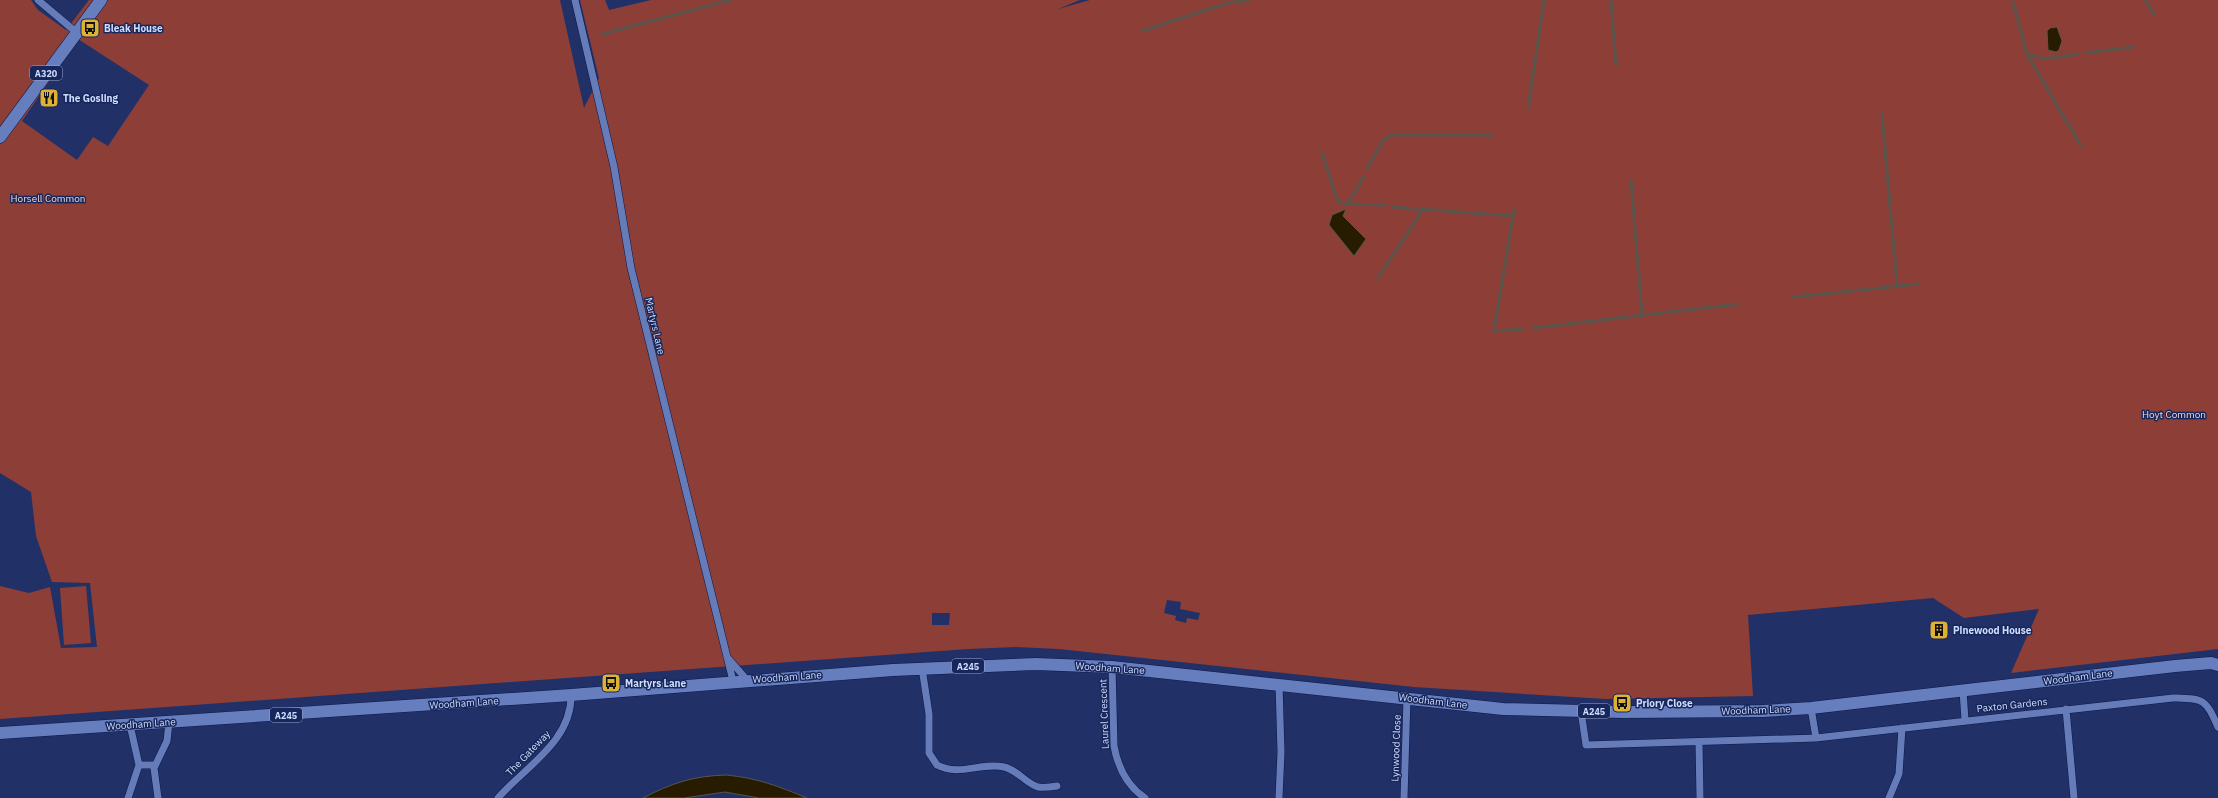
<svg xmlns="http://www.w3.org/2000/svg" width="2218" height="798" font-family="'IBM Plex Sans',sans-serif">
	<rect width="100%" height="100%" fill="#213167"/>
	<!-- green -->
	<path fill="#8d3f37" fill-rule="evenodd" d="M0,0H31L38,10L66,30L89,0H560L584,108L599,78L580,0H605L609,10L651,0H1080L1058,9L1090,0H2218V649L2011,673L2039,609L1964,618L1933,598L1748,615L1753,696L1606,699L1414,687L1059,649L1015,647L968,649L0,719V586L29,593L50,587L61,648L97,647L90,583L52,582L36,536L31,492L0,473ZM78,39L149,85L108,146L93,137L77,160L22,121ZM1167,600L1181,602L1180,609L1200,613L1198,620L1187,618L1186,623L1175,620L1176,616L1164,613ZM932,613H950L949,625H932Z
		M86,586L91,643L64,645L60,588Z"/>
	<!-- water -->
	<path fill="#271b00" stroke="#59554c" d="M2057,27L2062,41L2059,50L2056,52L2048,50L2047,31L2050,28Z
		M1346,209L1343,216L1366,239L1354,256L1329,225L1332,215Z
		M726,775C757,778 778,786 807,798H759L725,792L684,798H643C672,783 693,776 726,775Z"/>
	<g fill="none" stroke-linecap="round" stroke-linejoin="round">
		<!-- stream -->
		<path stroke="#59554c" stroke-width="3" d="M1611,0L1616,65
			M2145,0L2154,14
			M2013,2L2027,54L2081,146
			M1142,31L1228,3L1249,0
			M602,34L731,0
			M2085,53L2133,47
			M2027,54L2045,59L2078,54
			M1528,108L1544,0
			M1882,114L1897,285
			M1322,153L1338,202L1348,204L1386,205
			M1367,168L1384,139L1391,135H1493
			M1631,180L1642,315
			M1348,204L1364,176
			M1393,207L1512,216
			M1378,278L1424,208
			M1793,297L1918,284
			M1533,328L1738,304
			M1494,330L1514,210
			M1494,331L1523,329"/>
		<!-- minor casing -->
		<g stroke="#0b174a" stroke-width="8">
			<path id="minor" d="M38,0L76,32
				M575,0L614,167L631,268L733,681
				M727,657L747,680
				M1112,667L1114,746C1118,768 1127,786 1145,798
				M922,668L929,714V753L937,765C959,777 981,762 1004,767C1018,770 1025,783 1038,787C1044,788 1051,787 1057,786
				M1963,691L1965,720
				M1811,708L1816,738
				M2066,709L2074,798
				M1581,711L1586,745L1816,738L2173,698C2204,699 2205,698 2218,727
				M1699,742L1700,798
				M139,765H155
				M128,798L139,765L130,725
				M158,798L154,768L167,741L169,722
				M498,798C525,767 572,741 571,695
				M1279,798L1281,752L1279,684
				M1404,798L1407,698
				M1889,798L1899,774L1902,728"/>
		</g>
		<!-- primary casing -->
		<g stroke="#0b174a" stroke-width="13">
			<path id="primary" d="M0,137L101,0
				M0,733L571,695L893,670L1036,664L1112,667L1503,709L1623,712L1763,711L1811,708L2175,666L2211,663L2218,665"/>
		</g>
		<!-- minor -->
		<use href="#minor" stroke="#667cb8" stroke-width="7"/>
		<!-- primary -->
		<use href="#primary" stroke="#677ebe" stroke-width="12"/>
	</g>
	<!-- icons -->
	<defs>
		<g id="bus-square" transform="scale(1)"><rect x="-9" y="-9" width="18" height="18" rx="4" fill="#ddb133" stroke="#18275b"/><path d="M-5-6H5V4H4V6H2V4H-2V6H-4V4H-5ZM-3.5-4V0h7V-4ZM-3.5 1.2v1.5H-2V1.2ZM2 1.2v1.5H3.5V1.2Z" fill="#111"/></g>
		<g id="restaurant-square" transform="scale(1)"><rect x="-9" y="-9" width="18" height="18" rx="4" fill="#ddb133" stroke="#18275b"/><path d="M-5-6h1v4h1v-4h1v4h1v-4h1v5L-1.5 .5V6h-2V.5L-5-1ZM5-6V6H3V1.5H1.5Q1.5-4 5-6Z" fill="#111"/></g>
		<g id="building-square" transform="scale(1)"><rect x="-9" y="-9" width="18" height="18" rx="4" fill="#ddb133" stroke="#18275b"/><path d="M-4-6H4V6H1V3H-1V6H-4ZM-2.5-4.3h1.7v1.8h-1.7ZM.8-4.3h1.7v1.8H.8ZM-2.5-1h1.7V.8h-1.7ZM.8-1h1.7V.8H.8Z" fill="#111"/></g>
	</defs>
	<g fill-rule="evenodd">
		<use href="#bus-square" x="90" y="28"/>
		<use href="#restaurant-square" x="49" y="98"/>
		<use href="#building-square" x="1939" y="630"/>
		<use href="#bus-square" x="611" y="683"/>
		<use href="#bus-square" x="1622" y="703"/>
	</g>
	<g text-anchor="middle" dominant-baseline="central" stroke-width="3" stroke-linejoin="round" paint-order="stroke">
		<!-- shield labels -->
		<g fill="#18275b" stroke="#98a6cd" stroke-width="1">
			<rect x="30" y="66" width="32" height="14" rx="3"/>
			<rect x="952" y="659" width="32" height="14" rx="3"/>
			<rect x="1578" y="704" width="32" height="14" rx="3"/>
			<rect x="270" y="708" width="32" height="14" rx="3"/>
		</g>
		<g font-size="9" font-weight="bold" fill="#cfddfe">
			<text x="46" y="73">A320</text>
			<text x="968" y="666">A245</text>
			<text x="1594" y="711">A245</text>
			<text x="286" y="715">A245</text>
		</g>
		<!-- poi labels -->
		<g font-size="10" font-weight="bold" fill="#cfddfe" stroke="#18275b" text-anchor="start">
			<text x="104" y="28">Bleak House</text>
			<text x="63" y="98">The Gosling</text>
			<text x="1953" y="630">Pinewood House</text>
			<text x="625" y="683">Martyrs Lane</text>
			<text x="1636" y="703">Priory Close</text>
		</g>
		<!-- park labels -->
		<g font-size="10" fill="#f2d6d2" stroke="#18275b">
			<text x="48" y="198">Horsell Common</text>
			<text x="2174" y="414">Hoyt Common</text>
		</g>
		<!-- street labels -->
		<g font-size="10" fill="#cfddfe" stroke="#18275b">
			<text transform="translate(655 326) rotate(77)">Martyrs Lane</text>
			<text transform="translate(1110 668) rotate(4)">Woodham Lane</text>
			<text transform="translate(787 677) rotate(-4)">Woodham Lane</text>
			<text transform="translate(2078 677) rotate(-7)">Woodham Lane</text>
			<text transform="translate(1433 701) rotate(7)">Woodham Lane</text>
			<text transform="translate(464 703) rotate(-4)">Woodham Lane</text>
			<text transform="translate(2012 705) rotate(-6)">Paxton Gardens</text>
			<text transform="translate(1756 710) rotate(-2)">Woodham Lane</text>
			<text transform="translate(1104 714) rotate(-92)">Laurel Crescent</text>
			<text transform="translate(141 724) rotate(-4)">Woodham Lane</text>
			<text transform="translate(1396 748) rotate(-88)">Lynwood Close</text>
			<text transform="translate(528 753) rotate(-46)">The Gateway</text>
		</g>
	</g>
</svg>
